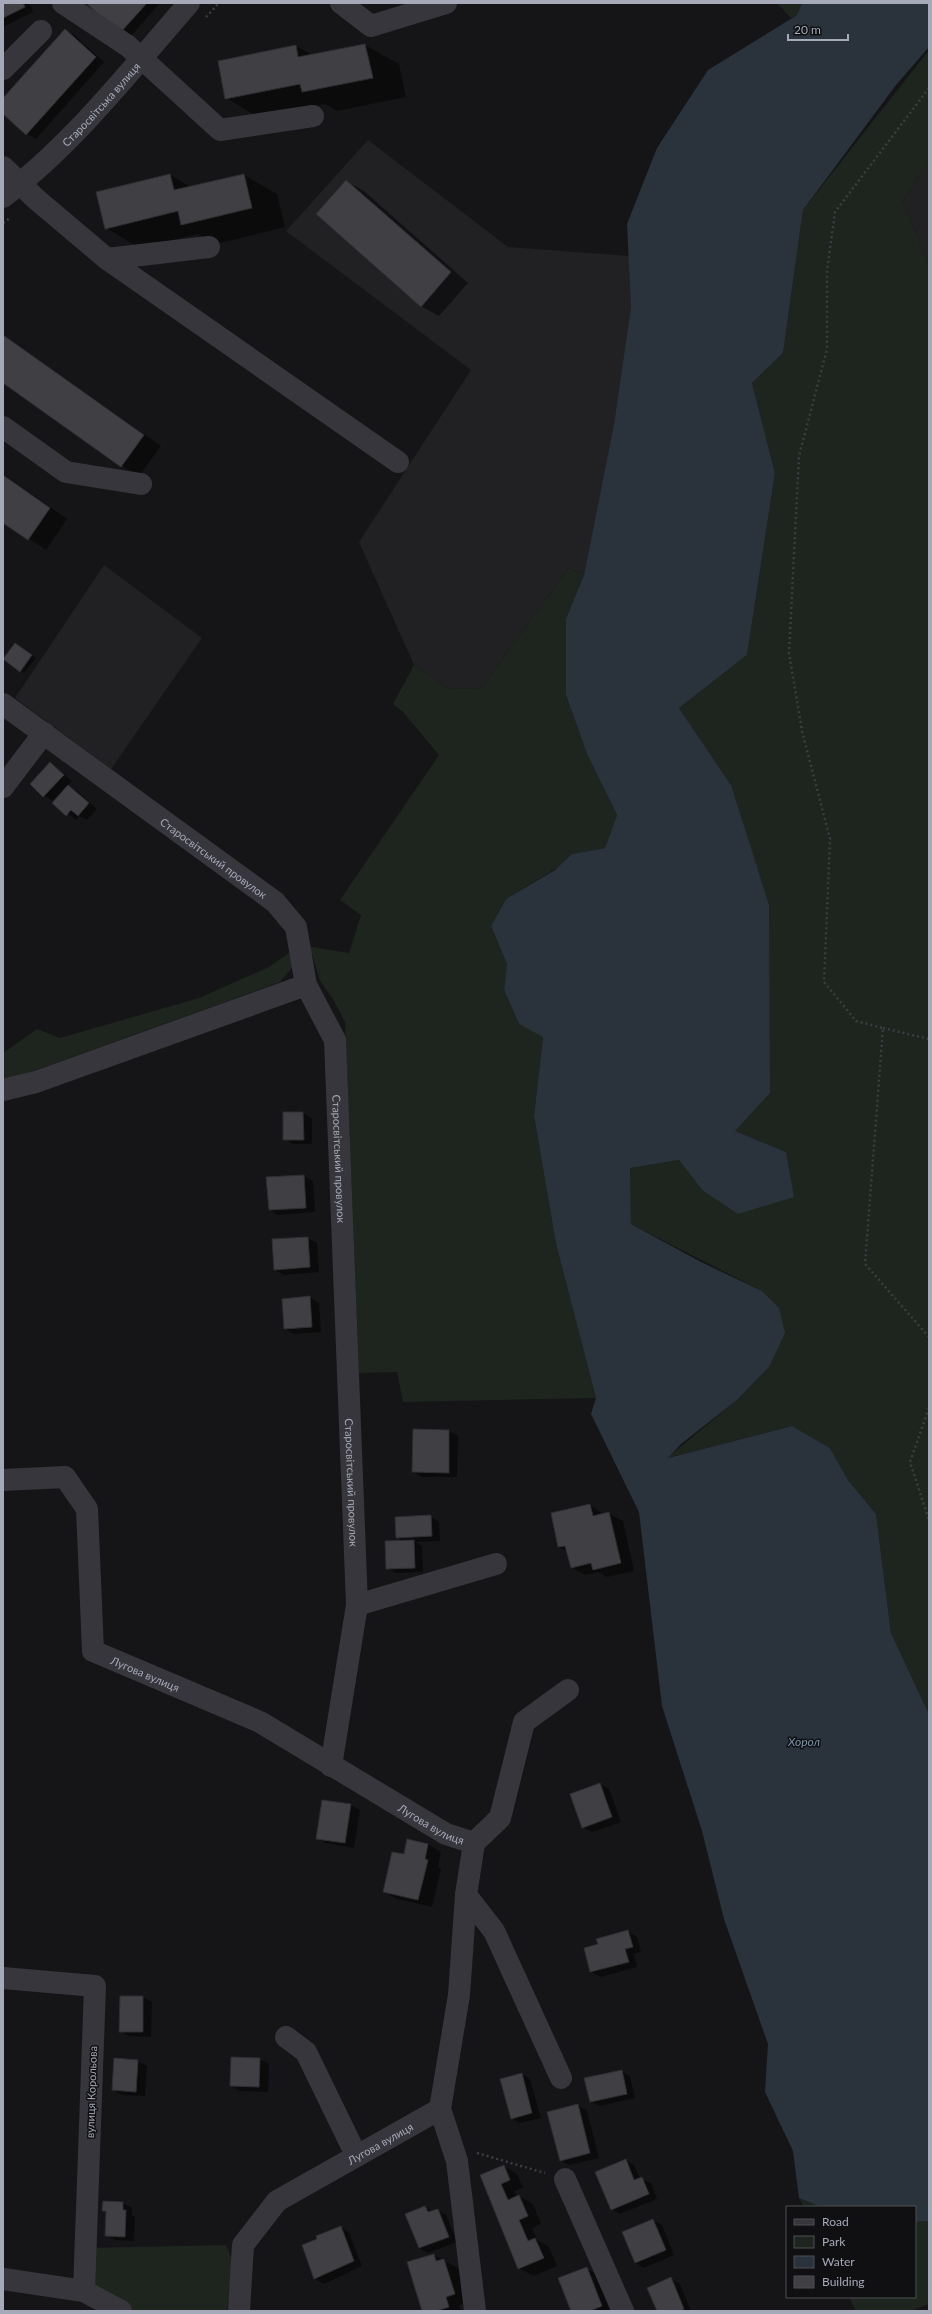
<svg xmlns="http://www.w3.org/2000/svg" width="932" height="2314" font-family="Lato,sans-serif">
	<rect width="100%" height="100%" fill="#151517"/>
	<!-- built -->
	<path fill="#212124" d="M368,140L508,247L629,256L631,307L614,424L584,575L569,568L481,688L449,689L414,665L359,542L471,370L286,231Z
		M929,160V266L903,201Z
		M104,565L202,638L111,769L15,698Z"/>
	<!-- green -->
	<path fill="#1d251e" d="M777,3H802L797,15L791,18Z
		M929,50V160L903,201L929,266V1714L891,1633L876,1514L848,1480L830,1448L792,1426L667,1458L737,1400L769,1367L762,1291L631,1224L629,1168L679,1160L702,1190L786,1152L735,1131L731,785L679,708L747,655L775,473L752,383L783,353L803,210Z
		M569,568L584,575L566,619V695L587,754L617,815L605,848L572,854L560,866L506,899L491,926L507,964L504,990L519,1024L543,1036L534,1117L556,1244L596,1398L403,1402L397,1372L359,1373L345,1022L333,999L320,981L312,954L302,956L280,982L31,1072L3,1079V1053L37,1029L60,1038L199,998L269,967L300,945L349,953L361,915L340,900L439,755L403,712L393,704L414,665L449,689L481,688Z
		M799,2198L821,2207H804Z
		M929,2221V2304L910,2311H856L849,2297H915V2222Z
		M226,2245L233,2262L227,2311H121L84,2291L86,2248Z"/>
	<!-- water -->
	<path fill="#2a333b" d="M802,3H929V47L896,85L803,210L783,353L752,383L775,473L747,655L679,708L731,785L769,905L770,1093L735,1131L786,1152L794,1197L738,1214L702,1190L679,1160L630,1168L631,1224L701,1262L762,1291L779,1308L785,1333L769,1367L737,1400L681,1444L668,1458L792,1426L830,1448L848,1480L876,1514L891,1633L929,1714V2221L915,2222V2207H821L799,2198L793,2151L765,2092L768,2044L724,1919L702,1831L662,1706L639,1512L591,1414L596,1398L556,1244L534,1116L543,1037L519,1024L504,990L507,964L491,926L506,899L555,870L572,854L605,848L617,815L587,754L566,695V619L584,575L614,424L631,307L627,224L657,148L708,70L797,15Z"/>
	<!-- shadow -->
	<path fill="#0007" d="M3,3H29L33,12L3,27Z
		M87,3H160L129,38Z
		M65,30L74,35L104,62L36,139L27,134L3,112V100Z
		M365,45L399,64L406,97L337,111L325,104L260,118L226,98L296,46L312,55Z
		M170,175L191,187L244,175L277,194L285,227L216,244L198,234L140,248L106,228Z
		M346,181L364,191L468,283L439,316L421,306Z
		M3,335L161,446L139,476L122,466L3,382Z
		M3,474L67,519L46,550L3,521Z
		M16,644L36,658L24,673L20,671Z
		M51,764L72,781L67,786L77,791L97,809L87,820L79,816L76,820L54,803L65,790L64,789L53,801L44,796Z
		M284,1113H303L312,1118V1144H293L284,1139Z
		M304,1176L313,1181L315,1212L278,1215L270,1210Z
		M308,1238L317,1243L319,1272L284,1275L275,1270Z
		M310,1297L319,1303L321,1332L294,1334L285,1329L283,1300Z
		M414,1430L449,1431L458,1436L457,1477H422L413,1472Z
		M590,1505L604,1515L609,1514L623,1521L634,1571L607,1577L599,1572L585,1575L572,1568L568,1552L559,1547L552,1514Z
		M431,1517L439,1522L440,1541L416,1542L422,1546L423,1572L396,1573L387,1568L403,1541L397,1537Z
		M600,1784L609,1789L621,1822L592,1832L583,1827Z
		M323,1801L351,1805L360,1810L354,1848L326,1843L317,1838Z
		M428,1844L441,1852L438,1867L441,1869L432,1907L397,1899L384,1892L405,1856Z
		M628,1931L637,1937L641,1952L634,1954L637,1967L600,1977L591,1972L585,1948L599,1945Z
		M143,1997L152,2002L151,2037L129,2036L120,2031Z
		M115,2059L138,2061L147,2066L145,2096L122,2095L113,2090Z
		M260,2059L269,2064L268,2092L240,2091L231,2086Z
		M621,2071L630,2076L635,2098L599,2106L590,2101Z
		M522,2074L530,2079L541,2118L520,2123L511,2118Z
		M578,2105L587,2111L599,2158L569,2165L560,2160Z
		M626,2160L634,2165L640,2179L651,2183L657,2199L620,2214L611,2209Z
		M504,2166L517,2174L523,2188L514,2191L517,2197L519,2196L533,2204L541,2224L532,2228L537,2240L549,2247L557,2266L533,2276L519,2268L481,2176Z
		M123,2203L132,2208V2215L135,2217L134,2241L115,2240L106,2235L107,2212L103,2210Z
		M425,2207L433,2212L437,2210L446,2215L457,2242L428,2253L419,2248Z
		M653,2220L662,2225L674,2255L644,2268L636,2263Z
		M341,2227L349,2233L362,2266L324,2284L315,2279L303,2245Z
		M434,2255L458,2268L468,2302L459,2305L461,2311H423Z
		M586,2268L595,2273L610,2311H572Z
		M671,2279L680,2284L691,2311H658Z"/>
	<!-- building -->
	<path fill="#3f3f44" stroke="#2f2f33" d="M3,3H23L25,7L3,18Z
		M86,3H147L120,33Z
		M65,29L96,57L26,135L3,114V98Z
		M365,44L373,78L302,92L300,84L225,99L218,61L296,45L298,57Z
		M170,174L174,190L244,174L252,208L181,225L178,211L105,229L96,192Z
		M346,180L451,272L421,307L316,214Z
		M3,335L144,435L121,467L3,383Z
		M3,475L50,508L28,540L3,523Z
		M15,643L32,655L20,672L3,659Z
		M50,762L64,775L43,797L30,784Z
		M68,785L89,803L78,816L71,810L66,816L52,803Z
		M283,1112H303L304,1140H283Z
		M304,1175L306,1208L269,1210L266,1177Z
		M308,1237L310,1267L274,1270L272,1239Z
		M310,1296L312,1327L284,1329L282,1299Z
		M413,1429L449,1430V1473L412,1472Z
		M590,1504L593,1516L609,1512L621,1563L593,1570L591,1563L571,1568L565,1546L558,1547L551,1513Z
		M431,1515L432,1536L396,1538L395,1517Z
		M414,1540L415,1568L386,1569L385,1541Z
		M600,1783L612,1817L582,1828L570,1794Z
		M322,1800L351,1804L345,1843L316,1839Z
		M407,1839L428,1844L425,1859L428,1860L418,1900L383,1892L392,1852L404,1854Z
		M628,1930L633,1947L625,1949L629,1962L590,1972L584,1948L598,1944L596,1939Z
		M120,1996H143V2032H119Z
		M231,2057L260,2058L259,2087L230,2086Z
		M114,2058L138,2060L136,2092L112,2090Z
		M622,2070L627,2094L590,2102L584,2078Z
		M522,2073L532,2113L511,2119L500,2079Z
		M578,2104L590,2153L560,2161L547,2112Z
		M626,2159L634,2180L642,2177L649,2194L611,2210L595,2172Z
		M504,2165L510,2180L501,2184L508,2200L519,2195L528,2216L519,2220L528,2241L535,2238L544,2258L518,2269L480,2175Z
		M103,2201L123,2202V2210H126L125,2237L105,2236L106,2211H102Z
		M425,2206L428,2212L438,2209L449,2237L419,2248L405,2214Z
		M653,2219L666,2250L635,2263L622,2232Z
		M341,2226L354,2261L314,2279L302,2245L317,2239L316,2236Z
		M434,2254L436,2261L444,2259L455,2294L446,2297L449,2307L436,2311H422L407,2262Z
		M587,2267L602,2306L590,2311H571L558,2278Z
		M671,2277L684,2309L680,2311H657L647,2288Z"/>
	<g fill="none" stroke-linecap="round" stroke-linejoin="round">
		<!-- path -->
		<path stroke="#3b3d43" stroke-width="2.5" stroke-dasharray="2 3" stroke-linecap="butt" d="M206,17L219,3
			M929,88L835,212L827,271V349L799,456L789,653L802,731L830,839L824,982L856,1021L883,1028L865,1264L929,1337
			M3,223L10,218
			M883,1028L929,1039
			M929,1408L910,1462L929,1520
			M477,2153L545,2173"/>
		<!-- minor -->
		<g stroke="#36363c" stroke-width="22">
			<path d="M63,3L128,46L220,130L313,116"/>
			<path d="M341,3L371,26L446,3"/>
			<path d="M3,69L41,31"/>
			<path d="M3,167L36,199L107,259L398,462"/>
			<path id="s1" d="M3,197C74,143 131,70 189,3"/>
			<path d="M107,259L209,247"/>
			<path d="M3,427L66,472L141,484"/>
			<path id="s2" d="M3,704L275,902L296,927L306,985L335,1040L357,1605L331,1766"/>
			<path d="M3,787L44,733"/>
			<path d="M3,1090L36,1082L306,985"/>
			<path id="s3" d="M3,1480L65,1477L87,1509L93,1651L260,1722L446,1834L474,1843"/>
			<path d="M357,1605L496,1564"/>
			<path d="M474,1843L466,1895L459,1995L440,2109L457,2161L475,2311"/>
			<path d="M474,1843L500,1818L524,1722L568,1690"/>
			<path d="M466,1895L494,1931L561,2078"/>
			<path d="M3,1978L95,1986L84,2291"/>
			<path d="M286,2037L306,2052L356,2155"/>
			<path d="M565,2179L623,2311"/>
			<path d="M3,2279L84,2291L121,2311"/>
			<path id="s4" d="M239,2311L243,2245L277,2201L440,2109"/>
		</g>
	</g>
	<g text-anchor="middle" dominant-baseline="central" stroke-width="3" stroke-linejoin="round" paint-order="stroke">
		<!-- street labels -->
		<g font-size="11" fill="#a6aab8" stroke="#101012">
			<text stroke="none"><textPath href="#s1" startOffset="135">Старосвітська вулиця</textPath></text>
			<text stroke="none"><textPath href="#s2" startOffset="261">Старосвітський провулок</textPath></text>
			<text stroke="none"><textPath href="#s2" startOffset="609">Старосвітський провулок</textPath></text>
			<text stroke="none"><textPath href="#s2" startOffset="933">Старосвітський провулок</textPath></text>
			<text stroke="none"><textPath href="#s3" startOffset="300">Лугова вулиця</textPath></text>
			<text stroke="none"><textPath href="#s3" startOffset="624">Лугова вулиця</textPath></text>
			<text transform="translate(91 2092) rotate(-88)">вулиця Корольова</text>
			<text stroke="none"><textPath href="#s4" startOffset="240">Лугова вулиця</textPath></text>
		</g>
		<!-- water labels -->
		<g font-size="12" font-style="italic" fill="#7b96b5" stroke="#101012">
			<text x="804" y="1741">Хорол</text>
		</g>
	</g>
	<!-- border -->
	<rect width="932" height="2314" fill="none" stroke="#a6aab8" stroke-width="8"/>
	<!-- legend -->
	<rect x="786" y="2206" width="130" height="92" fill="#101012" stroke="#4c4e54"/>
	<rect x="794" y="2219" width="20" height="6" fill="#36363c" stroke="#4c4e54"/>
	<text x="822" y="2226" font-size="12" fill="#a6aab8">Road</text>
	<rect x="794" y="2236" width="20" height="12" fill="#1d251e" stroke="#4c4e54"/>
	<text x="822" y="2246" font-size="12" fill="#a6aab8">Park</text>
	<rect x="794" y="2256" width="20" height="12" fill="#2a333b" stroke="#4c4e54"/>
	<text x="822" y="2266" font-size="12" fill="#a6aab8">Water</text>
	<rect x="794" y="2276" width="20" height="12" fill="#3f3f44" stroke="#4c4e54"/>
	<text x="822" y="2286" font-size="12" fill="#a6aab8">Building</text>
	<!-- scale -->
	<path d="M788 34v6h60v-6" fill="none" stroke="#a6aab8" stroke-width="2"/>
	<text x="794" y="34" font-size="12" fill="#a6aab8" stroke="#101012" stroke-width="3" paint-order="stroke">20 m</text>
</svg>
